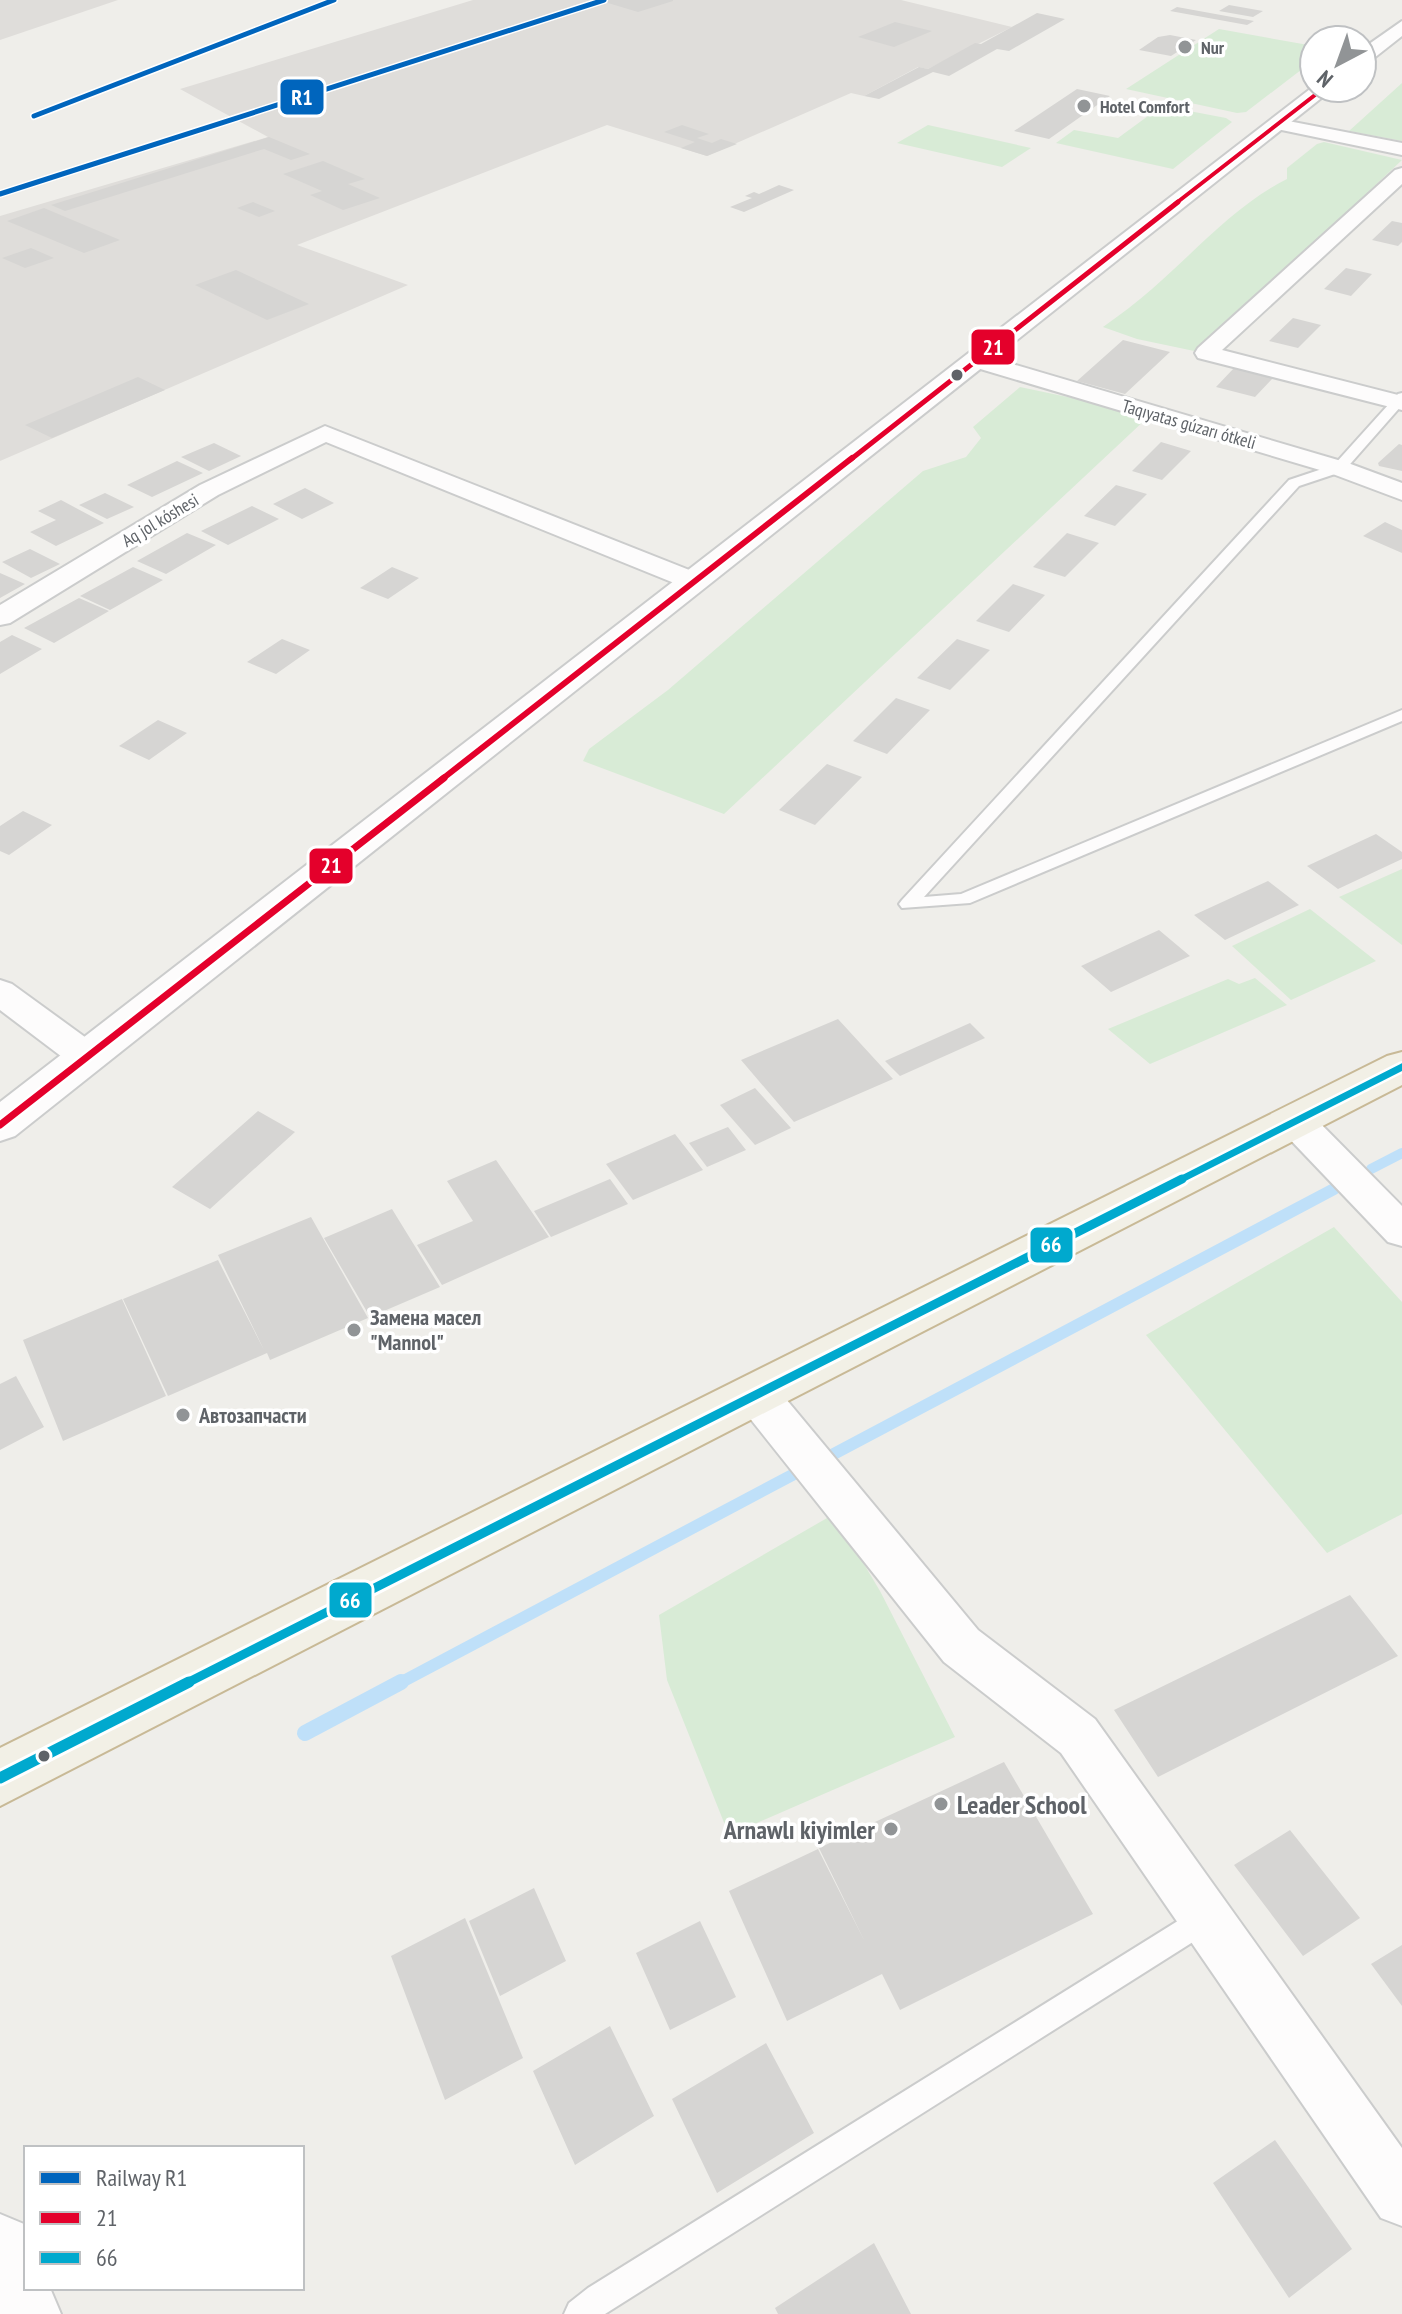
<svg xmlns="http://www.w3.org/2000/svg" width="1402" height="2314" font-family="'PT Sans Narrow',sans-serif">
	<rect width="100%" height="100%" fill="#efeeea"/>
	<!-- industrial -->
	<path fill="#dfddda" d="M0,0H118L0,40Z
		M473,0H901L1012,27L928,69L918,67L864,96L851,93L707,156L607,125L297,245L408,285L0,461V216L268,137L180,89Z"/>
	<!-- green -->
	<path fill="#d8ebd6" d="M1219,29L1314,46V60L1246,112L1237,113L1126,89Z
		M1402,83V141L1349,131Z
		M1168,107L1226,118L1232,122L1173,169L1056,143L1074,130L1118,138L1159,108Z
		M928,125L1031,148L1002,167L897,143Z
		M1324,142L1402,160L1199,352L1137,339L1103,327C1120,315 1137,302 1152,289C1197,250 1234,206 1287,179V168L1317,144Z
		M1020,387L1096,403L1146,419L724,814L583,761L589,749L668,690L923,471L966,457L981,438L973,427Z
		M1402,869V945L1339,897Z
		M1310,909L1376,961L1291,1000L1232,946Z
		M1255,978L1287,1005L1150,1064L1108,1029L1228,979L1239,984Z
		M1334,1227L1402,1302V1514L1327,1553L1146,1335Z
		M834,1514L880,1591L955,1737L729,1835L667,1680L659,1615Z"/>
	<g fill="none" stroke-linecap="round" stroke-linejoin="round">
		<!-- stream-far2 -->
		<path stroke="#bfe0f9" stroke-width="10" d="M1371,1169L1402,1153"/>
		<!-- stream-far1 -->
		<path stroke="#bfe0f9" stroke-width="12" d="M828,1457L1334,1189
			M398,1684L798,1472"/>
		<!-- stream -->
		<path stroke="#bfe0f9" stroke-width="16" d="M305,1733L401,1682"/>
	</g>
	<!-- building -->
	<path fill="#d6d5d3" d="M598,0H673V1L638,12Z
		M1229,5L1263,11L1253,17L1219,11Z
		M1177,7L1254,21L1247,25L1170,11Z
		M1037,13L1065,19L1009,51L997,49L949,76L933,72L879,99L864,96L919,67L928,69L975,43L981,44Z
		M895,22L932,31L894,47L858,37Z
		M1170,35L1196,40L1171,56L1139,50L1158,37Z
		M1077,89L1110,96L1049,139L1014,131Z
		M682,125L709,134L697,138L712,143L721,139L737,144L707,156L681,148L695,142L664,132Z
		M269,137L310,154L291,160L264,149L65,211L51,205Z
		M323,161L365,179L348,184L380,198L343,210L310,195L322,191L283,174Z
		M779,185L794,190L744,212L730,207L752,198L745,196L754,192L759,194Z
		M253,202L275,211L259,217L237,208Z
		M44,208L120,240L84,253L7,221Z
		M1392,221L1402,223V242L1398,246L1372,240Z
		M31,248L54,258L25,268L2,258Z
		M1346,268L1372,274L1351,296L1324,289Z
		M236,270L309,304L267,320L195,285Z
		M1293,318L1321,325L1298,348L1269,341Z
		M1123,340L1170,352L1125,394L1077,381Z
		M1234,368L1273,378L1255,397L1216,387Z
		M138,377L165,390L52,438L25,425Z
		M1161,442L1191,451L1162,480L1132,471Z
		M214,443L241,456L209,471L181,457Z
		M1399,444L1402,445V471L1379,466L1378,463Z
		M177,461L203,473L152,497L127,485Z
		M1116,485L1147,494L1115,526L1084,516Z
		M305,488L334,503L302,519L273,504Z
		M105,493L134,507L107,519L79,505Z
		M61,500L104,523L56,546L30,532L56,520L38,511Z
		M252,506L279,519L228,545L201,531Z
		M1385,522L1402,530V553L1363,536Z
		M187,533L216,545L166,574L137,561Z
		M1067,533L1099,543L1065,577L1033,567Z
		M30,549L60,564L31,578L2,562Z
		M133,567L163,580L110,610L80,596Z
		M392,567L419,578L388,599L360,588Z
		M0,573L25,584L0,598Z
		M1013,584L1045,595L1009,632L976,621Z
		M79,598L109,611L54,643L24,628Z
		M12,635L42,649L0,674V642Z
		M282,639L310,650L276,674L247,662Z
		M957,639L990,650L950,690L917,678Z
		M896,698L930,710L887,754L853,741Z
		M158,720L187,733L149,760L119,746Z
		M827,764L862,777L815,825L779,810Z
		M23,811L52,825L9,855L0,851V826Z
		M1376,834L1402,852V859L1338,889L1307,866Z
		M1268,881L1299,905L1225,940L1194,915Z
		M1159,930L1190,956L1111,992L1081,966Z
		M838,1019L893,1079L794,1122L741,1060Z
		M970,1023L985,1038L900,1076L885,1061Z
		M755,1088L791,1128L755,1145L720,1105Z
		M258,1111L295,1132L210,1209L172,1187Z
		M728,1127L746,1150L707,1167L689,1143Z
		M675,1134L703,1170L633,1200L606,1164Z
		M496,1160L549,1237L442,1285L417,1245L473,1221L447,1181Z
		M610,1179L628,1204L551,1237L534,1211Z
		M392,1209L440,1287L370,1317L324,1238Z
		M311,1217L368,1318L270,1360L267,1353L168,1396L123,1299L218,1260L264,1350L218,1255Z
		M122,1299L166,1396L63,1441L23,1340Z
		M16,1376L44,1427L0,1450V1384Z
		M1350,1595L1398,1656L1158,1777L1114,1710Z
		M1004,1762L1093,1914L900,2010L882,1974L787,2021L729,1891L818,1849L864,1940L819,1848Z
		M1290,1830L1360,1918L1303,1956L1234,1865Z
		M534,1888L566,1961L500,1996L469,1921Z
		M465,1918L523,2058L445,2100L391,1956Z
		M700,1921L736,1997L670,2030L636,1953Z
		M1402,1945V2006L1371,1964Z
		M610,2026L654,2116L575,2165L533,2071Z
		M766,2043L814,2133L717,2193L672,2099Z
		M1275,2140L1352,2249L1289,2298L1213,2183Z
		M874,2243L911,2314H778L775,2308Z"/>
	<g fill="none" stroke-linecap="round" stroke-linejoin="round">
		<!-- service casing -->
		<g stroke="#cbcccc" stroke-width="4">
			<path id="service" d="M1402,393V405L1344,471L1299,486L924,897L961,894L1402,710V721L970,903L902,908L899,904L902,900L1289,480L1334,465L1398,394Z
				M1205,1904L1215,1908L1219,1918L1215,1928L605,2314H564L569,2303L588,2288Z"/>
		</g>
		<!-- minor casing -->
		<g stroke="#cbcccc" stroke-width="4">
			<path id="minor" d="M1278,119L1402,143V155L1272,128L1269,124L1272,120Z
				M1402,168V184L1222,350L1402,396V410L1198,358L1195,353L1198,348L1395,170Z
				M975,353L1348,463L1402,483V500L1330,473L967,365L964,360L967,355Z
				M325,426L702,575L706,581L702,587H684L326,442L218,495L10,623L0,625V605L200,485Z
				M0,980L12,984L100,1048L105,1057L100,1066L87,1070L74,1066L0,1010Z
				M1295,1107L1308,1111L1402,1206V1246L1388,1242L1282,1131L1276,1121L1282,1111Z
				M756,1376L771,1381L978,1630L1095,1719L1402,2148V2226L1381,2218L1061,1753L944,1662L741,1407L735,1394L741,1381Z"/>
		</g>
		<!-- tertiary casing -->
		<g stroke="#cbcccc" stroke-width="4">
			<path id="tertiary" d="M1402,21V36L1369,62L1362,64V49Z
				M1314,86L1334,88L15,1136L0,1141V1102Z
				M0,2214L24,2224L26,2228V2288H50L61,2314H0Z"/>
		</g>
		<!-- trunk casing -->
		<g stroke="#c8b996" stroke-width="4">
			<path id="trunk" d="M1402,1052V1085L0,1806V1748L1387,1056Z"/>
		</g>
		<!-- service -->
		<use href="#service" fill="#fdfcfc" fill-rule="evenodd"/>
		<!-- minor -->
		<use href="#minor" fill="#fdfcfc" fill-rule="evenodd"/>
		<!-- tertiary -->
		<use href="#tertiary" fill="#fdfcfc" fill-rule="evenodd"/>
		<!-- trunk -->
		<use href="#trunk" fill="#f2f0e6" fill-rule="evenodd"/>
		<!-- bus-1-far3 casing -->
		<g stroke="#fff" stroke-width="7">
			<path id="bus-1-far3" d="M1175,204L1324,88"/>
		</g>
		<!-- bus-1-far2 casing -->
		<g stroke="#fff" stroke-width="8">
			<path id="bus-1-far2" d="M850,460L1178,202"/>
		</g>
		<!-- bus-1-far1 casing -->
		<g stroke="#fff" stroke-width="10">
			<path id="bus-1-far1" d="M441,780L852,458"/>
		</g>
		<!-- bus-1 casing -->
		<g stroke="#fff" stroke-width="12">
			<path id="bus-1" d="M0,1125L444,778"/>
		</g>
		<!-- bus-2-far2 casing -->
		<g stroke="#fff" stroke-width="12">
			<path id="bus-2-far2" d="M1178,1181L1402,1067"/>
		</g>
		<!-- bus-2-far1 casing -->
		<g stroke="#fff" stroke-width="15">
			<path id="bus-2-far1" d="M185,1684L1182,1179"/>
		</g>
		<!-- bus-2 casing -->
		<g stroke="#fff" stroke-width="17">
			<path id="bus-2" d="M0,1778L189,1682"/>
		</g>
		<!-- bus-1-far3 -->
		<use href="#bus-1-far3" stroke="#e4002b" stroke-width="4"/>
		<!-- bus-1-far2 -->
		<use href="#bus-1-far2" stroke="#e4002b" stroke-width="5"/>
		<!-- bus-1-far1 -->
		<use href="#bus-1-far1" stroke="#e4002b" stroke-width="6"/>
		<!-- bus-1 -->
		<use href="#bus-1" stroke="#e4002b" stroke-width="7"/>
		<!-- bus-2-far2 -->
		<use href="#bus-2-far2" stroke="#00a9ce" stroke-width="7"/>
		<!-- bus-2-far1 -->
		<use href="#bus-2-far1" stroke="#00a9ce" stroke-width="9"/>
		<!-- bus-2 -->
		<use href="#bus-2" stroke="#00a9ce" stroke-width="11"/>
		<!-- rail-1 casing -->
		<g stroke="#fff" stroke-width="8">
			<path id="rail-1" d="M34,116L334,0
				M0,194L604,0"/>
		</g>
		<!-- rail-1 -->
		<use href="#rail-1" stroke="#0065bd" stroke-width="5"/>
	</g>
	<!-- markers -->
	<g fill="#919496" stroke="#fff" stroke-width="3">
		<circle cx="1185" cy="47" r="8"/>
		<circle cx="1084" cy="106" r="8"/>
		<circle cx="354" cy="1330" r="8"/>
		<circle cx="183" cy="1415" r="8"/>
		<circle cx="941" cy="1804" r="8"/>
		<circle cx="891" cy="1829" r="8"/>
	</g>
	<g fill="#5f6368" stroke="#fff" stroke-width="3">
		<circle cx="957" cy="375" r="7"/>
		<circle cx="44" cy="1756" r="7"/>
	</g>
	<g text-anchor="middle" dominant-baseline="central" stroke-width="7" stroke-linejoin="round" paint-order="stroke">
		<!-- far-poi labels -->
		<g font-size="18" font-weight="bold" fill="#5f6368" stroke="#fff" text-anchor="start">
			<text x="1201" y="47">Nur</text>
			<text x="1100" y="106">Hotel Comfort</text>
		</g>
		<!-- far-street labels -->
		<g font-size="18" fill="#5f6368" stroke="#fff">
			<text transform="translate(1189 424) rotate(16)">Taqıyatas gúzarı ótkeli</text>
			<text transform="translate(160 520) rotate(-31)">Aq jol kóshesi</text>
		</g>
		<!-- poi labels -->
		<g font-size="22" font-weight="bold" fill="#5f6368" stroke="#fff" text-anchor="start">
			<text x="370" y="1317">Замена масел<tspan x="370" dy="25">"Mannol"</tspan></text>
			<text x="199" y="1415">Автозапчасти</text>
		</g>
		<!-- near-poi labels -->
		<g font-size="26" font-weight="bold" fill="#5f6368" stroke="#fff" text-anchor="start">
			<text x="957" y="1804">Leader School</text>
			<text x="875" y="1829" text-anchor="end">Arnawlı kiyimler</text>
		</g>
	</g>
	<g stroke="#fff" stroke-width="3">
		<rect x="279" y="78" width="46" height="38" rx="8" fill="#0065bd"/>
		<rect x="970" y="328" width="46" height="38" rx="8" fill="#e4002b"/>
		<rect x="308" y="847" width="46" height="38" rx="8" fill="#e4002b"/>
		<rect x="1029" y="1226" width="45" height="38" rx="8" fill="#00a9ce"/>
		<rect x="328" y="1581" width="45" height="38" rx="8" fill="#00a9ce"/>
	</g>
	<g font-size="22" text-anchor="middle" font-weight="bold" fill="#fff">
		<text x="302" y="105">R1</text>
		<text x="993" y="355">21</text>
		<text x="331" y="873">21</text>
		<text x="1051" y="1252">66</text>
		<text x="350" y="1608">66</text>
	</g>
	<!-- legend -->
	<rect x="24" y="2146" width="280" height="144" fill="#ffffff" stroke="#bfc1c3" stroke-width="2"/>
	<rect x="40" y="2172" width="40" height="12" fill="#0065bd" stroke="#bfc1c3" stroke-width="2"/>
	<text x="96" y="2186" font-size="24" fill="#5f6368">Railway R1</text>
	<rect x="40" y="2212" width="40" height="12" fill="#e4002b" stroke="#bfc1c3" stroke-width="2"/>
	<text x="96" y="2226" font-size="24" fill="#5f6368">21</text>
	<rect x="40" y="2252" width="40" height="12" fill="#00a9ce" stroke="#bfc1c3" stroke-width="2"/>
	<text x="96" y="2266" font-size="24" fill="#5f6368">66</text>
	<!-- north arrow -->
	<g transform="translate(1338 64) rotate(221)"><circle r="38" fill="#ffffff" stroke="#bfc1c3" stroke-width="2"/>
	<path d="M0-6L14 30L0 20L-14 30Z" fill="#919496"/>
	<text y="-12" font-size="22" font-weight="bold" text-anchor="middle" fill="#5f6368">N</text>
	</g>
</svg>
